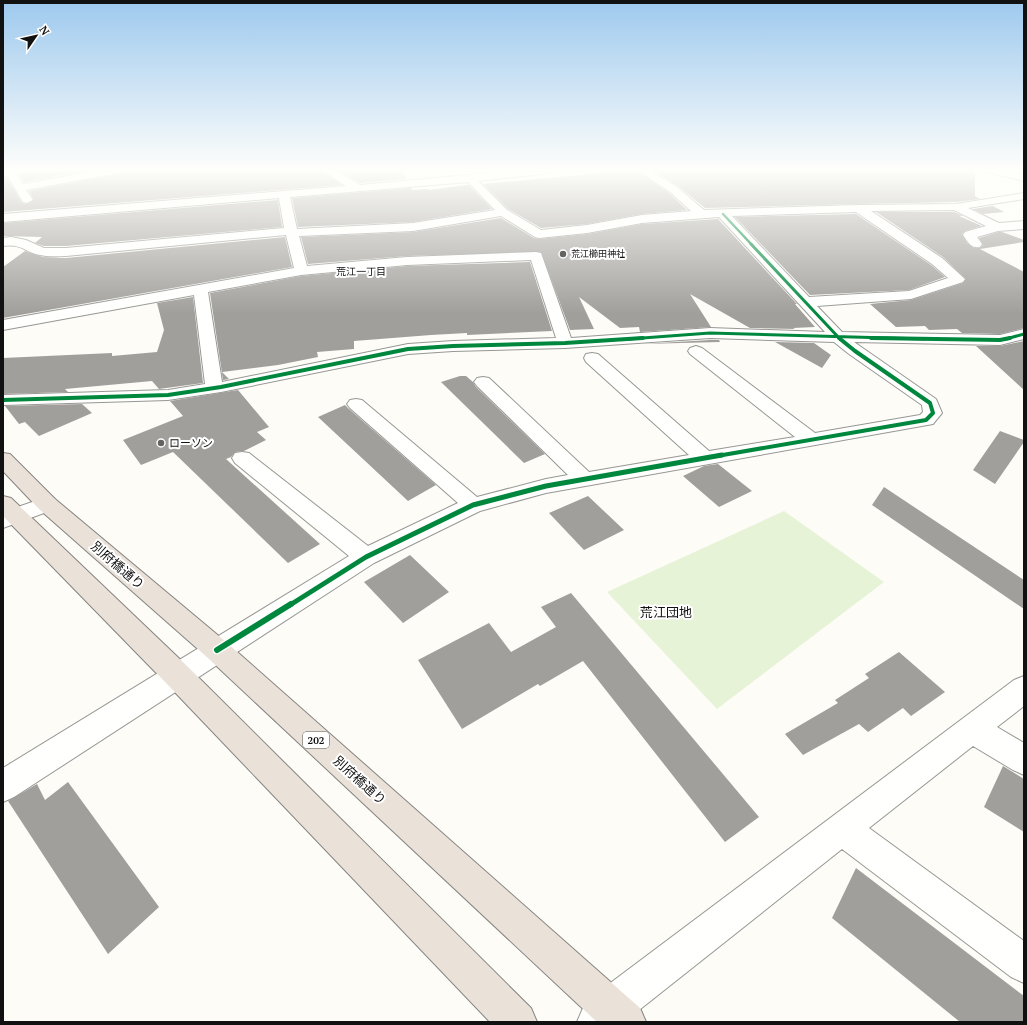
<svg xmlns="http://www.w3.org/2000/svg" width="1027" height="1025" font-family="'PT Serif','Noto Sans JP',serif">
	<rect width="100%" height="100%" fill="#fdfcf7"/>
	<!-- green -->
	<path fill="#e7f3d7" d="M784,511L884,582L717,709L607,592Z"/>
	<!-- building -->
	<path fill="#a19f9c" d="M42,170H92L24,182L18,174Z
		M124,170H321L342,185L3,212V177L6,176L22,203L27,204L34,200L29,191L118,174Z
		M337,170H402L406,179L360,183Z
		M633,170H636L668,192L687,210L642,214L587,224L541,228L508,209L483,184Z
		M652,170H975V196L980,199L956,202L858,204L705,208L678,186Z
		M466,185H469L492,209L413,222L298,227L292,198L411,188L412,190L428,189L429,190Z
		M278,200L282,227L66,246H44L35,243L42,237L3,236V223Z
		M993,206L1004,212L983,214L973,209Z
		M876,212H954L963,216H959L982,226L965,231L962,234L967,243L974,248H980L983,245L979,238L998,232H1002L1024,240V242L980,249L1024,272V328L1000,334L962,333L957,329L929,330L925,326L896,327L870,304L911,300L963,283L966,279L943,257Z
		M856,214L931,265L945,277L909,290L810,295L735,217Z
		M501,218L534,238L539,239L587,234L642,224L718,219L796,303L797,304H795L815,327L793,328L795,329L750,328L690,294L711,327L640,332L639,327L620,328L579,297L594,329L570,330L541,252L407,256L308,264L301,237L413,232Z
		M285,237L292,267L3,318V267L25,251L43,257L66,258Z
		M530,262L552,331L467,335V333L431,335L354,341V349L317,352L318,357L278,365L222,372L229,379L223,380L210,293L301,276L407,266Z
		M193,297L203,383L159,389L152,381L65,389L68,392L3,394V358L112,353V356L157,352L164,330L157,303Z
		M710,340H719L720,342L642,344Z
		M1024,341V390L976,346H1000Z
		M775,342L814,343L831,355L822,368Z
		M460,376H466L473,382L476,387L545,454L524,463L441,382Z
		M238,390L269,427L257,432L266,440L244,451L235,452L231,457L226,459L320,544L288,563L173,452L141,465L123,440L183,416L170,401Z
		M82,404L92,413L39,436L25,422L19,424L5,406Z
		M345,405L349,409L436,485L408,501L318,417Z
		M1000,431L1024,440V442L995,484L973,470Z
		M718,464L752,491L719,507L683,476L704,466Z
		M884,487L1024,580V609L872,505Z
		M588,496L624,530L584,550L549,513Z
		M410,555L449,592L403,623L364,582Z
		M571,593L759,817L725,842L583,661L540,686L538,684L462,729L418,660L489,623L511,652L556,627L541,607Z
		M899,652L945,692L911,716L903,708L868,732L859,724L803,755L785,734L838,703L835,700L869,678L865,674Z
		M1003,766L1024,779V832L984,807Z
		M68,782L159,907L108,954L8,801L37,784L45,800Z
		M856,868L1024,996V1022H960L832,918Z"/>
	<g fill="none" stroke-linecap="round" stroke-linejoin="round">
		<!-- minor casing -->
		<g stroke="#979795" stroke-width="2">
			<path id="minor" d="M4,170H14L23,184L101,170H123L118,173L26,190L33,200L27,203L23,202Z
				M322,170H334L360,185L522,170H555L550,173L478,181L507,210L541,230L587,225L642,215L691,211L669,191L637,170H649L677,187L704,210L858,205L956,204L1024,193V199L968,208L999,223L1024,221V229L998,231L977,237L982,244L980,247C971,249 968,242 963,235L965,232L986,226L954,210L871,211L942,258L965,279L963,282L911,299L817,306L842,332L1000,335L1024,329V339L1000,345L854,342L936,399L942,413L933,424L546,493L480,511L374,563L14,797L3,802V768L349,556L235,463L232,458L235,453L242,452L249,453L368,546L458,503L350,408L347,404L350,400L356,399L362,400L477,497L546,479L568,475L477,386L474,382L477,378L483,377L489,378L589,472L689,455L586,362L584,358L586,354L592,353L598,354L709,451L795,437L690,354L688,351L690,348L696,346L702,348L815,433L920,415L923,412L922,405L849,354L834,342L710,338L565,348L453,351L408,354L221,392L168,400L3,405V395L168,390L205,384L194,295L3,330V320L294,268L286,235L66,256C58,256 48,257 40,255C25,252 21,243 3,246V238L11,237L26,240L44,248H66L284,228L279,198L3,222V214L346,186ZM468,182L495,210L413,223L297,229L290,197ZM856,212L932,264L948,278L909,291L809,297L732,216ZM501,216L535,237L539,238L587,233L642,223L719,217L825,332L710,328L571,338L541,253L536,252L407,257L307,266L299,236L413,231ZM531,260L556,338L453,341L408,344L222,382L208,292L301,275L407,265Z
				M985,170H1004L1024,175V181L986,172Z
				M47,497L55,499L58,504L55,509L3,528V512Z
				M1024,676V706L997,727L1024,743V775L1013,770L973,746L869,828L1024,941V983L1011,977L842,849L624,1022H577L583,1008L597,993L1014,680Z"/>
		</g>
		<!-- highway casing -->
		<g stroke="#858482" stroke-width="2">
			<path id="highway" d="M3,453L10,454L55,499L226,642L640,1008L646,1022H597L208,658L39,509L3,471Z
				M3,496L11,498L187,666L531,1008L537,1022H490L167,684L3,516Z"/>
		</g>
		<!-- minor -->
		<use href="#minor" fill="#fffffe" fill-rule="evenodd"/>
		<!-- highway -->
		<use href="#highway" fill="#eae1d8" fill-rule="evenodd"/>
		<!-- cycleway-far4 casing -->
		<g stroke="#fff" stroke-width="4">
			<path id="cycleway-far4" d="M723,214L752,245"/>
		</g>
		<!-- cycleway-far3 casing -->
		<g stroke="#fff" stroke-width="4.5">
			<path id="cycleway-far3" d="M751,244L840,339
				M629,339L710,333L925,339
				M1006,339L1024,334"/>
		</g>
		<!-- cycleway-far2 casing -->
		<g stroke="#fff" stroke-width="6">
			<path id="cycleway-far2" d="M871,338L1000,340L1010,338
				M3,400L168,395L221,387L408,349L453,346L565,343L643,338
				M717,456L926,420L933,413L930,403L855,351L839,338"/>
		</g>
		<!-- cycleway-far1 casing -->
		<g stroke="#fff" stroke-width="8">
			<path id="cycleway-far1" d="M290,605L366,557L473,505L546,486L722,455"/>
		</g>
		<!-- cycleway casing -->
		<g stroke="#fff" stroke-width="9">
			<path id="cycleway" d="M217,650L291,604"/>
		</g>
		<!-- cycleway-far4 -->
		<use href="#cycleway-far4" stroke="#00873e" stroke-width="2.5"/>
		<!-- cycleway-far3 -->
		<use href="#cycleway-far3" stroke="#00873e" stroke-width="3"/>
		<!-- cycleway-far2 -->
		<use href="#cycleway-far2" stroke="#00873e" stroke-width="4"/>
		<!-- cycleway-far1 -->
		<use href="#cycleway-far1" stroke="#00873e" stroke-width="5"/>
		<!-- cycleway -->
		<use href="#cycleway" stroke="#00873e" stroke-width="6"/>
	</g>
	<!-- sky -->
	<linearGradient id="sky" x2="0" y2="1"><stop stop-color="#9dc9ee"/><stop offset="0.54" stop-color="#fefefb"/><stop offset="1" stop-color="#fefefb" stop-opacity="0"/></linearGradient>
	<rect width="1027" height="314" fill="url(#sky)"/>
	<!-- markers -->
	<g fill="#646362" stroke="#fff" stroke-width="1.5">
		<circle cx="563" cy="254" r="4"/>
		<circle cx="161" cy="443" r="4"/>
	</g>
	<g text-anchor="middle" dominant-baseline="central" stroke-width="4" stroke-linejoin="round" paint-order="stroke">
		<!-- far-poi labels -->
		<g font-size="9" fill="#111" stroke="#fff" text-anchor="start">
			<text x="571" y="254">荒江櫛田神社</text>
		</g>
		<!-- far-neighbourhood labels -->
		<g font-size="10" fill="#111" stroke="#fff">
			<text x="361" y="271">荒江一丁目</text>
		</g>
		<!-- shield labels -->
		<rect fill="#fff" stroke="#585858" stroke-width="1" x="303" y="732" width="26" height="16" rx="3"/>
		<g font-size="10" font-weight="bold" fill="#111">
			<text x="316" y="740">202</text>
		</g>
		<!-- poi labels -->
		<g font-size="11" fill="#111" stroke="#fff" text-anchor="start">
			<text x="169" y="443">ローソン</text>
		</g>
		<!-- near-street labels -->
		<g font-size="13" fill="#111" stroke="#fff">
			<text transform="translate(118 565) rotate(41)">別府橋通り</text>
			<text transform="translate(360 780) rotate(42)">別府橋通り</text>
		</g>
		<!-- quarter labels -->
		<g font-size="13" fill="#111" stroke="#fff">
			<text x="666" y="612">荒江団地</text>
		</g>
	</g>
	<!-- border -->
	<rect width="1027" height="1025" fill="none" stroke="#111111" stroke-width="8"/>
	<!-- north arrow -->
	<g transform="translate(36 36) rotate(56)" stroke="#ffffff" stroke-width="3" paint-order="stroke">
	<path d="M0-3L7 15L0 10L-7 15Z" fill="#111111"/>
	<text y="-6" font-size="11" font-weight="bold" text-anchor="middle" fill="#111111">N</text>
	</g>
</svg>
